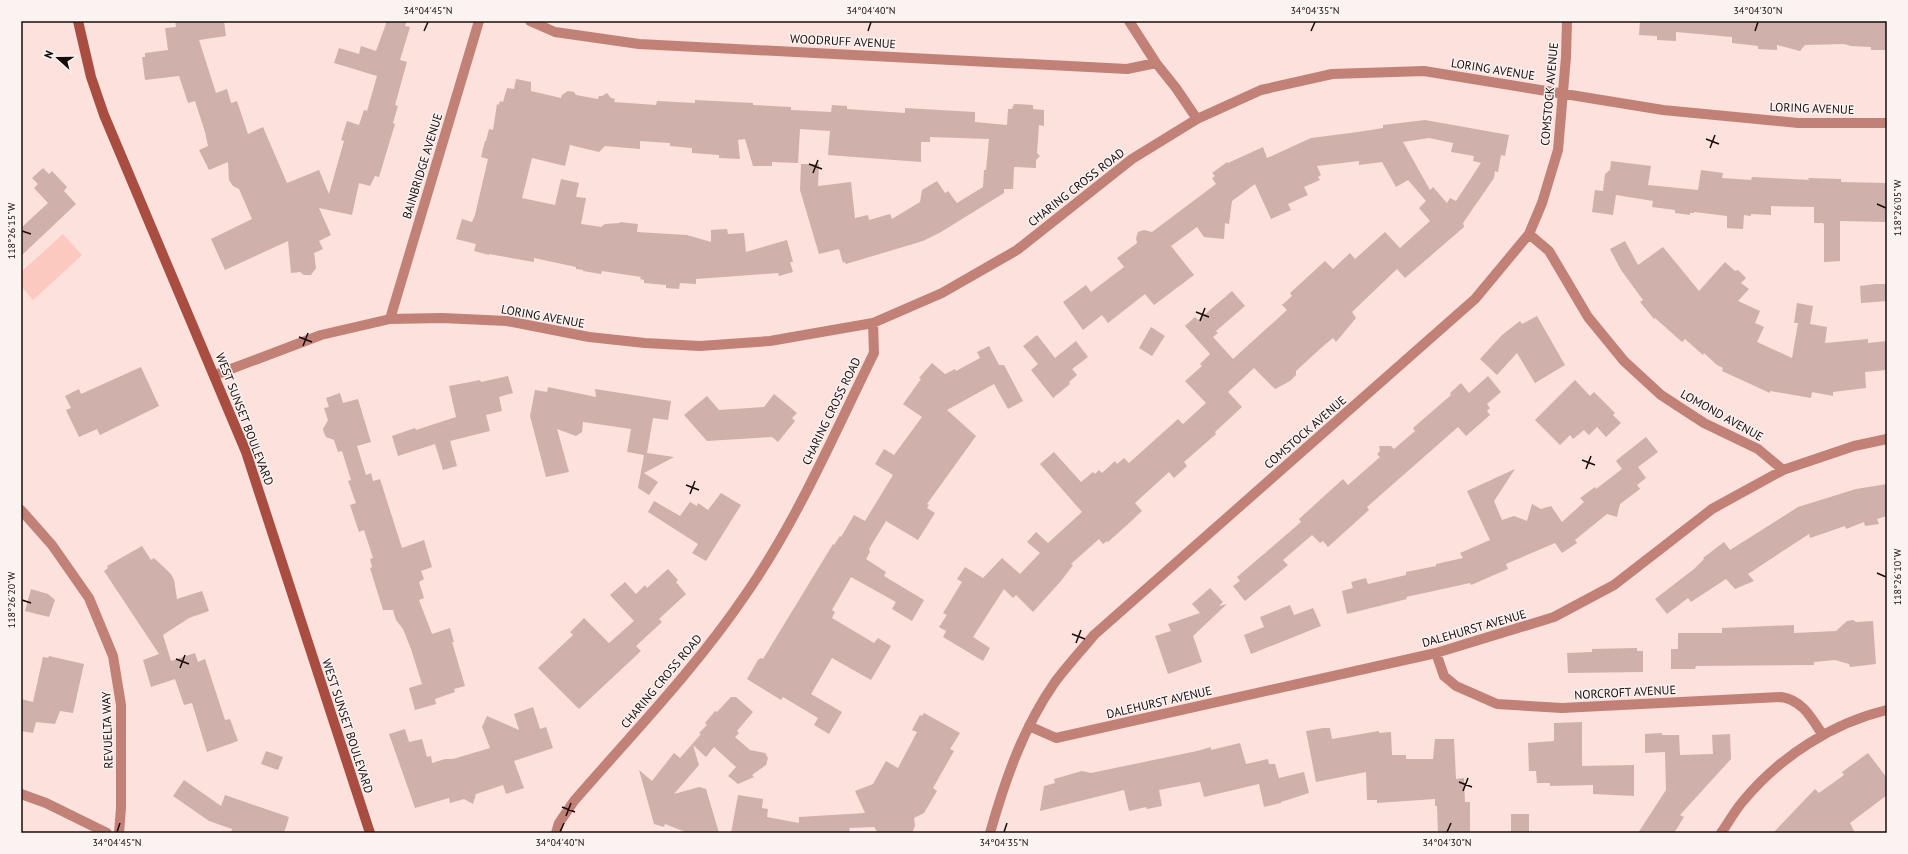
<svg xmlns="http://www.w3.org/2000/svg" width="1908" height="854" font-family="'PT Sans',sans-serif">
	<rect width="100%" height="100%" fill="#fce1dc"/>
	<!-- grass -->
	<path fill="#fcc9c0" d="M63,234L82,255L33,300L21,286V272Z"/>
	<!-- building -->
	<path fill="#d0b0aa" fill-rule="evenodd" d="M175,21H224L226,36L199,40L216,93L227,89L231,103L237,101L248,134L263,127L287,183L319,170L329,194L344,141L341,140L347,121L359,125L364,110L367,111L377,76L334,63L339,48L359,54L361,46L376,51L387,21H407L405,26L410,27L400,60L407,62L395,105L398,106L393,123L395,124L379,177L375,176L370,186L359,183L352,215L319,208L331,235L319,241L323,249L314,253L316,268L311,275H304L300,272L291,273L288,241L225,270L211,239L252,219L239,189L233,186L229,180L228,162L209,170L199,150L208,146L205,132L195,101L188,103L179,76L145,80L142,57H145V53L168,50L165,28L176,27Z
		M1640,21H1887V50H1871V47L1851,46L1844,44L1805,45L1800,51L1777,45V50L1758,49V46L1732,43V37L1676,32V41L1657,40V36L1639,35Z
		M516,79L531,82V91L561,98L562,95L568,91L574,92L576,95L598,99L599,96H602L607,93L611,98L615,99L614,102L656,105L657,101L695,103V100L753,103V105L791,107V110L831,112L832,105L847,106V109L905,113V108L975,112V122L1007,125L1008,109H1012L1014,104L1033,105V109L1044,110V126L1039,125L1037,153L1040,156L1036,160V168L1014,167L1013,189H1004V193L941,232L923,241L846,264L845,262L843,263L839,249L819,254L800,190L801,164H819L818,186L851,182L855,218L868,215L869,220L890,214L892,219L920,202L922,190L937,181L945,193L948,191L957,203L983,187L984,170H986L989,139L930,137V142H921V162L828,155L830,131L800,129L798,163L772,162V166H753L745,139L738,140L740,159L719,158V155L692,153V148L670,146V143L640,141V149L605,146L599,152L570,145L565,166L532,158L522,198L555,205L561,179L579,183L576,197L586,198L581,224L601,227L605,224L620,223V222L638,224L637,232L687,235L711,242V230L727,229L728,234L744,233L746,252L787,240L793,262H790L793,272L779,276L778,273L696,279V284L680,283L679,289L666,288V285L644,283V280L640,279L641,277L602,271L601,274L583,271V270L576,269V267L534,258V262L489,254V255L474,251L476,244L456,239L462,219L472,222L475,215L488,159L481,157L485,141H486L489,129L493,130L497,104L499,105L500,101L503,102L507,88L514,89Z
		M1425,120L1509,135L1505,156L1501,155L1498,172L1495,171L1494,178L1463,223L1464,227L1405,278L1397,269L1352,312L1356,318L1336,342L1333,338L1321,348L1296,371V375L1290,381L1275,389L1254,368L1228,392L1242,407L1215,432L1216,434L1184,462L1187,466L1174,478L1169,472L1135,503L1142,511L1127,525L1108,542L1107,541L1103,544L1099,539L1071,564L1073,565L1061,581L1033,612L1016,595L1013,598L1004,589L973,637L990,648L983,661L943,637L946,631L939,627L947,615L943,613L962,582L957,579L965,567L983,578L1002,558L1020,574L1040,553L1027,542L1036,532L1048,543L1082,512L1040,464L1054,452L1081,482L1093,472L1095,474L1099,470L1102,473L1115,461L1117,464L1124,458L1129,463L1178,419L1183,424L1206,403L1185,381L1202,366L1200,364L1210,354L1185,326L1195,317L1198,320L1203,316L1232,291L1245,306L1216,331L1218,333L1213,337L1233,359L1287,310L1282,305L1292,296L1290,293L1325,261L1333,269L1350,253L1355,259L1385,232L1400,248L1430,221L1419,208L1426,201L1408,180L1396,187L1382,162L1359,165V161L1317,166L1321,175L1318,177L1320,180L1304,187L1308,195L1288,204L1291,210L1271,219L1255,184L1232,201L1229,224L1225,223L1224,239L1204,237L1197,227L1171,246L1194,275L1154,305L1145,294L1108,323L1102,315L1083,330L1063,302L1086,285L1091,292L1124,267L1117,258L1137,243L1136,238L1138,232L1144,230L1152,232L1216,184L1212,178L1215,176L1212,173L1227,162L1228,163L1263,147L1267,158L1311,138L1358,132L1383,128V125ZM1429,138L1453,143L1451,152L1474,156L1473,161L1481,163L1456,201L1450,198L1447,203L1433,187L1430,190L1403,142Z
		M1611,161L1651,166L1648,185L1698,190L1701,170L1723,173L1722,178L1751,180L1752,177L1809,180L1808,178L1841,179V182L1887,183V222L1840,221V261L1824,262V225L1823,223H1814V207L1771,206V215L1751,214V216L1744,215L1743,229L1727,228V216L1694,212V213H1690V215L1675,213V210L1652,207L1653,201L1616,195L1613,215L1592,212L1595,190L1603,191L1605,174L1610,170Z
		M43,168L49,174L52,171L67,187L64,191L76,204L21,256V228L48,203L34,188L38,184L32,178Z
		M1625,241L1638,265L1663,247L1699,291L1725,262L1735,271L1738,270L1746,278L1741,283L1749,289L1738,301L1760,311L1755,323L1764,327L1757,342L1792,358L1798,323H1794L1797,303L1813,306L1810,324L1827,327L1825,343L1868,339V343L1887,341V370L1865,372L1866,388L1833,392V396L1812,392L1811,398L1770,391V393L1722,371L1723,368L1717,365L1704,353L1703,355L1685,339L1682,342L1655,318L1654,319L1640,302L1643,300L1621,270L1610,249Z
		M1876,284H1887V301L1861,303L1860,286Z
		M1537,316L1565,365L1535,383L1517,353L1497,375L1480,359L1502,335L1520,321L1522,324Z
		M1151,327L1165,336L1152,356L1139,348Z
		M1037,335L1055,358L1076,341L1088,357L1072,369L1077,375L1069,382L1070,384L1053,398L1031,370L1038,364L1023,346Z
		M989,346L999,365H1004L1023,401L1008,409L994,384L947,410L976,436L927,504L929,505L927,508L935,513L918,540L886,521L869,549L870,552L866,559L886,572L884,576L924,600L912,621L892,609L896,602L851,577L832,610L835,612L832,618L874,643L878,638L891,646L871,680L832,658L811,694L842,712L829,734L814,725L818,718L783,697L781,700L747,679L758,660L761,658L763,659L833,544L834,545L840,536L841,537L854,515L865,521L893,475L875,464L884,449L894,455L922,417L903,404L921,379L919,378L932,363L945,374L955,369L956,371L980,358L977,352Z
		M141,367L159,406L100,435L97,429L79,437L66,410L71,408L65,396L79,389L81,394Z
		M508,376L513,393L499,397L502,411L486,415L490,431L450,441L457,466L443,470L435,444L398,456L392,436L415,428L416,430L456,417L449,386L480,380L481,382Z
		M1488,376L1501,392L1487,404L1490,408L1487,411L1490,415L1466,436L1458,427L1367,507L1369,510L1328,547L1323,541L1320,543L1312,535L1283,560L1288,565L1245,601L1233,586L1240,581L1237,577L1301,522L1299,519L1343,479L1348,485L1380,457L1377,454L1380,451L1379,446H1391L1394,449L1415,431L1413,428L1451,395L1450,393L1461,383L1469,393Z
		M1575,380L1590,396L1594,392L1615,413L1613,415L1621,423L1606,437L1597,427L1589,435L1584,430L1573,439L1570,435L1560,445L1535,420Z
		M548,387L596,397L595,389L671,401L668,420L653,418L647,453L674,457L644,473L658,482L649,495L638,488L644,455L627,452L631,429L583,422L582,432L576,436L557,429L569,472L546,477L530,416L535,390L547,392Z
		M340,393L343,403L358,399L371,442L357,446L366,475L371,473L373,481L380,479L402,548L424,540L432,567L421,571L424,579L419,582L424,598L419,600L432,634L450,628L454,642H452L465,686L454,689L455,692L435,699L436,704L415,710L409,688L422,684L411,649L403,629L396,620L393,610H383L370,568L372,567L370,559L373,558L364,530L359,532L350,505L356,503L348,481L351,480L342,451L338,452L334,440L326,437L324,433L323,429L328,420L324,408L329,407L326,398Z
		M774,394L797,413L792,418L795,421L778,442L772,437L707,441L684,415L707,396L719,410L764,407Z
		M1646,437L1658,452L1638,467L1646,478L1637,485L1640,489L1620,504L1617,517L1607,514L1575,540L1577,543L1562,553L1555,543L1506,564L1508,569L1471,585L1470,583L1406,597L1407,599L1347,614L1342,591L1353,588L1351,582L1366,578L1368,584L1406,575V572L1436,566V564L1463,558L1460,553L1490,540L1467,491L1515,469L1494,501L1502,520L1514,516L1527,521L1532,504L1541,509L1551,506L1562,522L1584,502L1580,498L1595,487L1596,489L1622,469L1616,461L1618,459Z
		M1887,484V516L1877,519L1879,524L1865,526L1864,522L1846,529L1845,526L1810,538L1809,534L1748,574L1754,581L1735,589L1726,579L1691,602L1688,598L1667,614L1655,599L1694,569L1704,559L1703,558L1724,542L1730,550L1798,507L1856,489Z
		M721,493L741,505L706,561L692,553L698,544L648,512L654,501L680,516L690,502L697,506L698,503L708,510Z
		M142,546L151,560L154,558L171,574L174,580L177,599L202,591L209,611L189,618L163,635L171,661L195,653L198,662L205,659L225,720L230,719L238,741L207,752L192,703L184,705L175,679L151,687L143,660L159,654L104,571L108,568L107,566Z
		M668,569L678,580L676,582L686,594L659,619L662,622L636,646L641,651L579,709L538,668L573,635L570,632L584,618L609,643L634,621L610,595L625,582L636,594L645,585L647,588Z
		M1210,588L1223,602L1219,606L1227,604L1193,636L1202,662L1168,674L1155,636L1171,631L1168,624L1200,613L1192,604Z
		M31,589L48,594L55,600L49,617L25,611Z
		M1290,605L1294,615L1313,608L1321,626L1251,654L1244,635L1264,627L1260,617Z
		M1853,620L1856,622L1873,621L1876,664L1850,667L1849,664L1835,660L1814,662V665L1696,666L1695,669H1671V649H1678V633H1722V628L1794,625V633L1836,631L1847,621Z
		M1637,648V651H1643V672L1568,673L1567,653L1592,652V649Z
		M49,656L84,664L73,713L60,711L55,724L36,722L33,733L21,731V699L33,702L43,657L48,658Z
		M731,697H736L753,712L737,731L739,733L735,737L750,750L765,753L768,758L766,765L752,775L754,777L738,784L728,776L736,767L714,747L706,757L693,745L699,765L674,794L699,787L706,789L719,833H688L665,824L664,827L654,824L639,770L652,781L674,753L680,758L701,734L699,733L707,725L705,723L715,711L717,712Z
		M533,707L540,729L546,727L553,748L514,761L524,788L506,794L503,785L476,794L473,804L464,799L450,803L449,798L415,808L389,734L405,729L409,742L422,739L427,757L431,756L432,763L445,759H453L490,748L482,727L487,716L519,730L514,714Z
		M924,713L960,733L950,749L954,751L933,788L937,791L924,813L914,818L915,826L912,833H878L874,827L849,828L850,833H731L738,795L763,799L762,808L768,809L767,817L799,823V817L865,813L855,791L873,784L886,761L898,768L917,732L912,730L920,715L922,716Z
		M1582,722V766L1634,765V796L1593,794V785L1550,786V783H1537L1536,771H1529L1528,743L1554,741V723Z
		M1323,728H1330L1332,739L1379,731V733L1391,732L1392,755H1406V759H1433L1435,739H1454L1456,779L1464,778L1465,802H1470V833H1438L1437,806H1435V799L1377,803V800H1367L1366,772L1316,782L1306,731Z
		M1662,733V735H1679L1680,755L1713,754L1712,735L1730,734L1731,759L1680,815L1684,817L1674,833H1638L1666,790L1665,752L1645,753V734Z
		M1240,743L1246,764L1268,759L1269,764H1275L1279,778L1304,772L1309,793L1281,802V803L1264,807L1259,784L1204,797L1200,782L1159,790L1162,806L1147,809L1146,807L1129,811L1124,790L1040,811L1044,786L1055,783L1054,779L1082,771L1091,773L1197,751L1211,747V750Z
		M266,751L283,757L278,770L261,764Z
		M1868,753L1887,778V795L1850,823L1855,833H1773L1815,789L1819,793L1844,775L1842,772Z
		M184,780L221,806L225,795L289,817L284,833H231L232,829L209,821L173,796Z
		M1511,814H1529V833H1511Z"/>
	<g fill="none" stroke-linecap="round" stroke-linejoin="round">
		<!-- street -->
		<path stroke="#c18176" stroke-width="10" d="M530,21L555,32L639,44L1127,69L1156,63
			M1129,21L1156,63L1176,88L1197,119
			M1529,234L1549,251L1588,317L1624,361L1661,395L1704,423L1758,449L1783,470
			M390,319L479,21
			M215,375L321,335L390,319L442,318L507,321L589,337L645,343L700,346L770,341L873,323
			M21,510L52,545L89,598L113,656L121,705V808L119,833
			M1436,653L1444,676L1456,686L1497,704L1562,708L1781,697C1802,700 1811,717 1822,734
			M1029,726L1056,738L1436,653L1554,617L1614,585L1712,509L1783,470L1854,446L1887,439
			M21,794L46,803L107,833
			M556,833L559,823L574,801C633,733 696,668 746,594C798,519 834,434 874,353L873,323L942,293L1017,250L1132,159L1197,119L1261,90L1332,74L1424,71L1663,110L1798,123H1887
			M990,833C1005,780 1023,728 1055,682C1067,666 1081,651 1094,635L1475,299L1529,234L1542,203L1558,150L1566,57L1567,21
			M1721,833C1729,822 1735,810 1744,800C1780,757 1832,723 1887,710"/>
		<!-- secondary -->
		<path stroke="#a84d3f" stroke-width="10" d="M78,21L91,77L104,115L246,452L370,833"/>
	</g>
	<!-- ticks -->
	<path fill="none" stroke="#170c0a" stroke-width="1.5" d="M424,31L428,22M868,31L871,22M1311,31L1315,22M1755,31L1758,22M1706,139L1719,144M1710,148L1715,135M809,164L822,169M813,173L818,160M1877,204L1886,208M22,231L31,234M1196,312L1209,317M1200,321L1205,308M299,337L312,342M303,346L308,333M1582,460L1595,465M1586,469L1591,456M686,485L699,490M690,494L695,481M1877,573L1886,577M22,600L31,603M1072,634L1085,639M1076,643L1081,630M176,659L189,664M180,668L185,655M1459,782L1472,787M1463,791L1468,778M562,807L575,812M566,816L571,803M117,832L120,823M560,832L564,823M1004,832L1007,823M1447,832L1451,823"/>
	<g text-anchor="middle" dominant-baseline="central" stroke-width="3" stroke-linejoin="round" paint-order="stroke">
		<!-- street labels -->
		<g font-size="12" fill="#170c0a" stroke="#faf3f2">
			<text transform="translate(843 41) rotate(3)">WOODRUFF AVENUE</text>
			<text transform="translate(1493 69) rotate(9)">LORING AVENUE</text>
			<text transform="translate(1549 94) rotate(-85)">COMSTOCK AVENUE</text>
			<text transform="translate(1812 108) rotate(2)">LORING AVENUE</text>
			<text transform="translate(422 166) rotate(-73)">BAINBRIDGE AVENUE</text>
			<text transform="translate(1076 187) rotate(-38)">CHARING CROSS ROAD</text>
			<text transform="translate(543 316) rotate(10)">LORING AVENUE</text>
			<text transform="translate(831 411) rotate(-64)">CHARING CROSS ROAD</text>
			<text transform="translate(1722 415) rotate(29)">LOMOND AVENUE</text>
			<text transform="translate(245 419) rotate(69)">WEST SUNSET BOULEVARD</text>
			<text transform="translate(1305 432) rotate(-41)">COMSTOCK AVENUE</text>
			<text transform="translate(1474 628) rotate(-16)">DALEHURST AVENUE</text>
			<text transform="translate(661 681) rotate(-50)">CHARING CROSS ROAD</text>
			<text transform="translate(1625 692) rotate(-3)">NORCROFT AVENUE</text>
			<text transform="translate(1159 702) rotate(-13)">DALEHURST AVENUE</text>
			<text transform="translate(348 726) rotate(72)">WEST SUNSET BOULEVARD</text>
			<text transform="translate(107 730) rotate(-92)">REVUELTA WAY</text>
		</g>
	</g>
	<!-- border -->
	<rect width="1908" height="854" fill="none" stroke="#faf3f2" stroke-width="44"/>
	<!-- north arrow -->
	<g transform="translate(58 58) rotate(291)" stroke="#faf3f2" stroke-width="3" paint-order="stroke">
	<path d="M0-3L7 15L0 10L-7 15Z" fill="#170c0a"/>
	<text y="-6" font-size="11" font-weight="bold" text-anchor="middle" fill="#170c0a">N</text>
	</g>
	<rect x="22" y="22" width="1864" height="810" fill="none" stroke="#170c0a" stroke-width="1.5"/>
	<g font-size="10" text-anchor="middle" fill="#170c0a">
		<text x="428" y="14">34°04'45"N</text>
		<text x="871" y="14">34°04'40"N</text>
		<text x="1315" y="14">34°04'35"N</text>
		<text x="1758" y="14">34°04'30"N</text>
		<text transform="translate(1897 208) rotate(-90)" y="4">118°26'05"W</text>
		<text transform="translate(11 231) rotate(-90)" y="4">118°26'15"W</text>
		<text transform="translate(1897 577) rotate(-90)" y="4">118°26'10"W</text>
		<text transform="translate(11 600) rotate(-90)" y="4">118°26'20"W</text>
		<text x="117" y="846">34°04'45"N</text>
		<text x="560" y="846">34°04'40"N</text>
		<text x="1004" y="846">34°04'35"N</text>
		<text x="1447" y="846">34°04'30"N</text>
	</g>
</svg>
